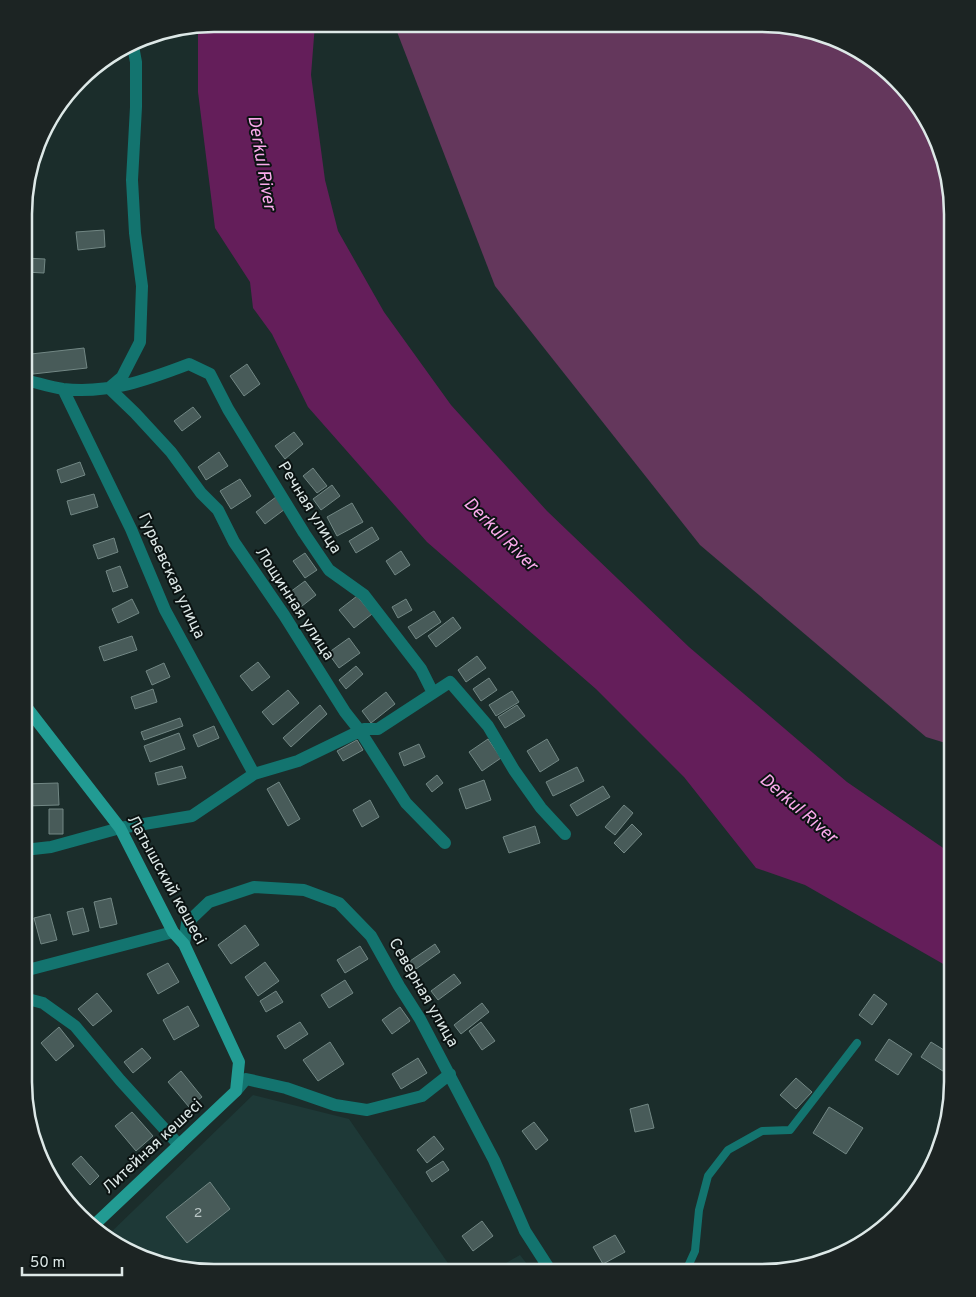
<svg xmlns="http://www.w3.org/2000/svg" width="976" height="1297" font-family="Overpass,sans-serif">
	<rect width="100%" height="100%" fill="#1b2d2b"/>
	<!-- built -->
	<path fill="#1e3937" d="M253,1095L349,1119L454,1272H190L108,1241L105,1238Z
		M520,1255L534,1273L490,1272Z"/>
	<!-- green -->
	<path fill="#64375c" d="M394,24L787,25L868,56L905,89L932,130L952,214V745L926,737L700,545L495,286Z"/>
	<!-- water -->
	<path fill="#641e5a" d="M215,24H315L311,75L325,180L338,231L384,312L451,405L547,511L689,647L847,782L952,854V969L805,885L756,868L684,777L596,689L427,542L308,407L272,334L253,308L250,282L215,228L198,92V27Z"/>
	<!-- building -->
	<path fill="#485b59" stroke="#728784" d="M104,230L105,247L78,250L76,232Z
		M25,258L45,259L44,273L25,272Z
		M84,348L87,368L33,374L31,354Z
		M247,364L260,384L244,396L230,376Z
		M193,407L201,417L182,431L174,421Z
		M294,432L303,444L285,459L275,446Z
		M219,452L228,466L206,480L198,467Z
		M80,462L85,475L61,483L57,470Z
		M313,468L327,486L317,493L303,476Z
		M240,479L251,496L231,509L220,491Z
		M332,485L340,496L321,510L313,499Z
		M94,494L98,507L71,515L67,501Z
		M276,497L285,509L265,524L256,512Z
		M352,503L363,522L337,536L327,517Z
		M372,527L379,539L356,553L349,541Z
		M114,538L118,552L98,559L93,545Z
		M401,551L410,565L395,575L386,561Z
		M305,553L317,570L305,578L293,561Z
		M120,566L128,587L113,592L106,571Z
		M305,581L316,595L297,610L286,595Z
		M357,596L372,614L354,628L339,610Z
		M132,599L139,613L118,623L112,609Z
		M406,599L412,610L398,618L392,607Z
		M434,611L441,622L416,639L408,627Z
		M453,617L461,628L436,647L428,636Z
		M132,636L137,650L104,661L99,647Z
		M349,638L360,653L339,668L328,653Z
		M477,656L486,668L466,682L458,670Z
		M258,662L270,677L252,691L240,676Z
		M164,663L170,677L152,685L146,671Z
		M356,666L363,674L346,689L339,680Z
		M489,678L497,690L481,701L473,689Z
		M153,689L157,702L135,709L131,697Z
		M288,690L299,703L273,725L262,712Z
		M512,691L519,702L496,716L489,705Z
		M386,692L395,704L371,723L362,711Z
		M320,705L327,714L291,747L283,738Z
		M517,705L525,716L505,728L498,717Z
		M180,718L183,726L144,740L141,732Z
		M214,726L219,738L198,747L193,735Z
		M179,733L185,749L150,762L144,746Z
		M488,739L501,758L482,771L469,752Z
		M547,739L559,760L540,772L527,751Z
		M357,740L363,750L343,761L337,751Z
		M419,744L425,757L404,766L399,753Z
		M182,766L186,778L158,785L155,773Z
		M577,767L584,781L553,796L546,782Z
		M437,775L443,783L432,792L426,784Z
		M484,780L491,800L466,809L459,789Z
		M279,782L300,819L288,826L267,789Z
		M58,783L59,805L25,806L24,784Z
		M603,786L610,797L577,816L570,805Z
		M370,800L379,817L362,827L353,810Z
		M624,805L633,813L615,835L605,827Z
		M49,809H63V834H49Z
		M632,824L642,834L624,853L614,843Z
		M535,826L540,843L509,853L503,837Z
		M111,898L117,924L100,928L94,902Z
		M83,908L89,931L73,935L67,912Z
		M50,914L57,940L41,944L34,918Z
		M245,925L259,945L231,964L218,945Z
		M24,927L28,945L24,946Z
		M435,944L440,952L416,969L410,961Z
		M360,946L368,959L345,973L337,960Z
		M265,962L279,981L258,996L245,977Z
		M168,963L179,982L158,994L147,974Z
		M454,974L461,983L438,1000L431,991Z
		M345,980L353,993L329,1008L321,995Z
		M276,991L283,1002L266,1012L260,1001Z
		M97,993L112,1011L93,1026L78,1009Z
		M874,994L887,1004L872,1025L859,1015Z
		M482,1003L489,1012L461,1034L454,1025Z
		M188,1006L199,1026L174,1040L163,1020Z
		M400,1007L410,1021L392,1034L382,1020Z
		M300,1022L308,1034L285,1049L277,1036Z
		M481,1022L495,1041L482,1050L469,1031Z
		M59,1027L74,1046L56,1061L41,1043Z
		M889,1039L912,1054L898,1075L875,1060Z
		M330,1042L344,1064L318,1081L303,1060Z
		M931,1042L952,1055V1070L949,1075L921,1057Z
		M142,1048L151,1058L133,1073L124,1062Z
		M418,1058L427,1073L401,1089L392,1074Z
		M181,1071L202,1097L189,1107L168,1082Z
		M796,1078L812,1092L796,1109L780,1095Z
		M648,1104L654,1128L635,1132L630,1109Z
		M829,1107L863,1128L846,1154L813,1133Z
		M132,1112L153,1136L136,1151L115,1126Z
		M534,1122L548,1140L536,1150L522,1131Z
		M434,1136L444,1149L427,1163L417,1150Z
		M81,1156L99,1176L90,1185L72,1164Z
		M443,1161L449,1170L432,1182L426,1172Z
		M210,1182L230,1209L187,1243L166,1217Z
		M482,1221L493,1236L473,1251L462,1236Z
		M615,1235L625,1252L603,1264L593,1247Z"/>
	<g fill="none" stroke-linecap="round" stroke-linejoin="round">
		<!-- lane -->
		<path stroke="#13746f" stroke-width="8" d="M685,1273L695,1251L699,1210L708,1176L728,1150L762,1131L790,1130L857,1043"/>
		<!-- street -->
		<path stroke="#13746f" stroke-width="12" d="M133,46L136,62V107L132,180L135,233L142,286L140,342L122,377L109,388L135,413L171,452L201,493L218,510L234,542L284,615L345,712L360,731L406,803L445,843
			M25,380C38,383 51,387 63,389C109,394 147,380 189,364L210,374L228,409L304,533L329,570L364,595L421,669L433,693
			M63,389L131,529L165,610L254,774
			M24,850L51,847L120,828L192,816L254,774L298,761L364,729H378L450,682L488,726L514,770L541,808L565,834
			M184,944L187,923L209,902L254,887L304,890L339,903L371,936L399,986L420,1019L494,1160L525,1231L552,1273
			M24,971L173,932
			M24,998L43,1003L75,1026L120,1080L179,1145
			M236,1091L246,1079L286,1088L335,1105L367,1110L422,1096L450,1074"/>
		<!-- secondary -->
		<path stroke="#229b93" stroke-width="12" d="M24,704L120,828L173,932L184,944L239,1062L236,1091L92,1227"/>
	</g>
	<g text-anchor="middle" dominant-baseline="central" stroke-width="4" stroke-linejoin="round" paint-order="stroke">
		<!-- number labels -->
		<g font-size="14" fill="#b8c5c4">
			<text x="198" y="1213">2</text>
		</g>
		<!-- street labels -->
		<g font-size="16" fill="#dde8e7" stroke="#0b1312">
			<text transform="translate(309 508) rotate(58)">Речная улица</text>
			<text transform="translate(171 576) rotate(65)">Гурьевская улица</text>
			<text transform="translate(294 604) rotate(57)">Лощинная улица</text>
			<text transform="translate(166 880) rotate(61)">Латышский көшесі</text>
			<text transform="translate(423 993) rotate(60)">Северная улица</text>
			<text transform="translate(153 1147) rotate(-43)">Литейная көшесі</text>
		</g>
		<!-- water labels -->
		<g font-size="18" font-style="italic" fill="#faaaeb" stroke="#0b1312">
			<text transform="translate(261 163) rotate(80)">Derkul River</text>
			<text transform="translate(500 535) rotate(45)">Derkul River</text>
			<text transform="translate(798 809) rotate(41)">Derkul River</text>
		</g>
	</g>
	<!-- crop -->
	<path d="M0 0H976V1297H0ZM214 32H762A182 182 0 0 1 944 214V1082A182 182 0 0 1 762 1264H214A182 182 0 0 1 32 1082V214A182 182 0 0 1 214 32Z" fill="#1c2423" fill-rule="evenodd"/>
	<path fill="none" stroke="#dde8e7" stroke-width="2.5" d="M214 32H762A182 182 0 0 1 944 214V1082A182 182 0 0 1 762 1264H214A182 182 0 0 1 32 1082V214A182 182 0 0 1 214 32Z"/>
	<!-- scale -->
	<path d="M22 1267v8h100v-8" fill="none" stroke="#dde8e7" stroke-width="2.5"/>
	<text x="30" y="1267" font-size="15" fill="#dde8e7" stroke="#0b1312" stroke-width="4" paint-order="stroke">50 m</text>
</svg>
